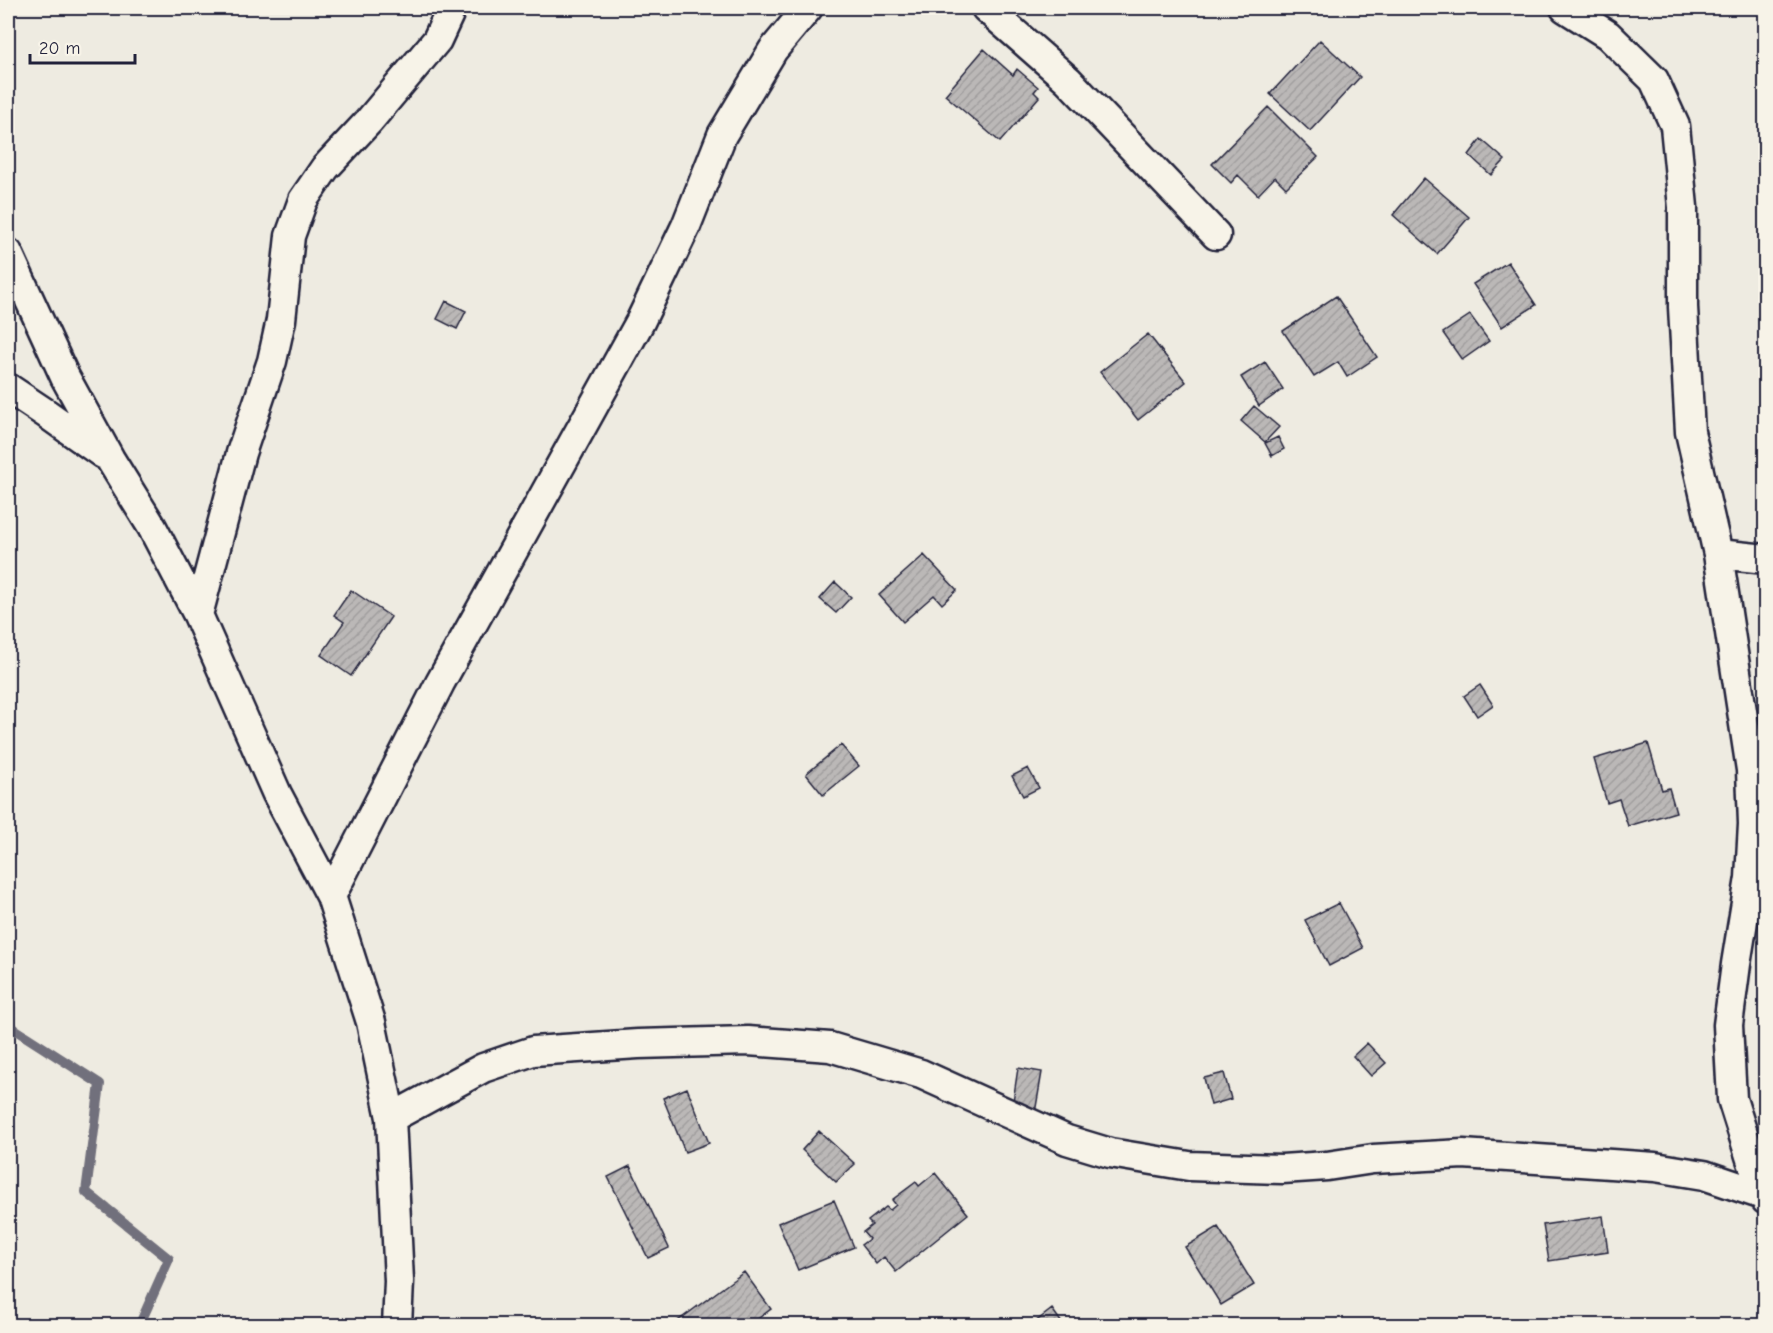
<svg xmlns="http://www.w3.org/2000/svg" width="1773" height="1333" font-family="'Comic Neue',sans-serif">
	<defs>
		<pattern id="building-hatch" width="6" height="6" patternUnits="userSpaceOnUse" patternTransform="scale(1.5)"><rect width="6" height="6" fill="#bbb8b7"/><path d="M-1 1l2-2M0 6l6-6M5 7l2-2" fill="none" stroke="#a09e9e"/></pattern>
	</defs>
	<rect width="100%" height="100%" fill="#eeebe1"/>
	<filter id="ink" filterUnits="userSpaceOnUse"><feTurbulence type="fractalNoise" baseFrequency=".0167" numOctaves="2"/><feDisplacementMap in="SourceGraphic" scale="12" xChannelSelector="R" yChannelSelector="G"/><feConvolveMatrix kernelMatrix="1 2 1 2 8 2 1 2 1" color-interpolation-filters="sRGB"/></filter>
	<g filter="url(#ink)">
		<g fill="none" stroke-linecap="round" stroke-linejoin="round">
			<!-- stream -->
			<path stroke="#716f7b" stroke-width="10" d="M8,1025L100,1084L86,1192L169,1259L139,1326"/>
		</g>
		<!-- building -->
		<path fill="url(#building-hatch)" stroke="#22223b" stroke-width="1.5" d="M1320,40L1360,77L1310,131L1270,94Z
			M984,49L1013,75L1017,69L1038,87L1034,92L1039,97L1000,142L945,95Z
			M1268,107L1318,157L1286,188L1275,177L1258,195L1238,175L1231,183L1212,164Z
			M1481,139L1505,160L1491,175L1469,155Z
			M1424,178L1469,217L1437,254L1393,215Z
			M1508,262L1536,305L1502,327L1473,284Z
			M1336,296L1377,357L1347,377L1338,362L1314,377L1283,331Z
			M446,301L466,311L457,329L437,319Z
			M1470,315L1489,341L1462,360L1443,333Z
			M1148,334L1186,382L1138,420L1100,372Z
			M1265,362L1283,389L1259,406L1241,377Z
			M1254,406L1279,427L1265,442L1241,421Z
			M1278,437L1284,449L1272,456L1265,443Z
			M924,555L957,590L942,604L934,595L903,622L879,595Z
			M835,582L851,597L836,613L820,599Z
			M351,590L391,617L351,676L321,655L344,622L334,615Z
			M1480,685L1493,705L1477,716L1464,696Z
			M1648,743L1662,790L1669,788L1676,812L1628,826L1619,799L1607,803L1594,759Z
			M841,745L859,766L823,795L806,774Z
			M1028,768L1039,788L1023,796L1012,776Z
			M1339,903L1363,948L1329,966L1305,920Z
			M1367,1043L1386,1063L1371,1076L1353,1056Z
			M1018,1068L1042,1072L1034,1119L1011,1115Z
			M1224,1073L1231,1099L1211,1105L1204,1078Z
			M687,1088L709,1143L685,1152L663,1098Z
			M819,1131L855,1164L836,1182L802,1150Z
			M630,1166L669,1248L648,1258L608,1177Z
			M935,1173L968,1214L896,1272L884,1257L876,1264L861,1245L869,1239L863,1232L872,1225L868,1221L886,1207L890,1210L896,1205L892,1200L916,1182L919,1186Z
			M834,1200L854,1247L798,1270L778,1223Z
			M1603,1216L1608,1252L1549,1261L1543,1225Z
			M1218,1227L1254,1285L1221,1305L1185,1247Z
			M744,1272L771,1309L748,1326H671Z
			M1052,1309L1064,1326H1030Z"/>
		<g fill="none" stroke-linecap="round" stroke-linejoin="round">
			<!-- street casing -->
			<g stroke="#22223b" stroke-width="33">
				<path id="street" d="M986,8L1068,80L1216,235
					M1565,8L1608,35L1654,80L1675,126L1683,207V307L1690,432L1718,554L1751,770L1753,824L1750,878L1736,964L1728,1025L1732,1099L1751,1159L1766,1200
					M8,253L65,377L110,459L152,527L198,615L277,794L331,896L371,1022L391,1118L399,1281L397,1326
					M8,388L47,414L103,454
					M1718,554L1766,559
					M198,615L241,453L272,361L281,320L290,236L303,200L325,168L369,121L437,40L449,14V8
					M331,896L440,683L640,322L686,226L722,135L773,50L808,8
					M391,1118L483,1068L533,1051L638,1044L748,1041L830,1047L921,1074L1067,1140L1110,1153L1189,1166L1282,1169L1327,1166L1373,1159L1463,1154L1655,1167L1704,1175L1763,1195"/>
			</g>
			<!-- street -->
			<use href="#street" stroke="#f7f3e8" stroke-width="28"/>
		</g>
	</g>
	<!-- margin -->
	<rect width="1773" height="1333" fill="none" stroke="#f7f3e8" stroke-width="30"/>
	<rect x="15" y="15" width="1743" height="1303" fill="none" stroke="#22223b" stroke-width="2" filter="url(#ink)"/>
	<!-- scale -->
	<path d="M30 54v9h105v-9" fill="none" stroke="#22223b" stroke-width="3"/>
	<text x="39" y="54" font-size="18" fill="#22223b" stroke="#f7f3e8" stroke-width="4.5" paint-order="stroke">20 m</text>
</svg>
